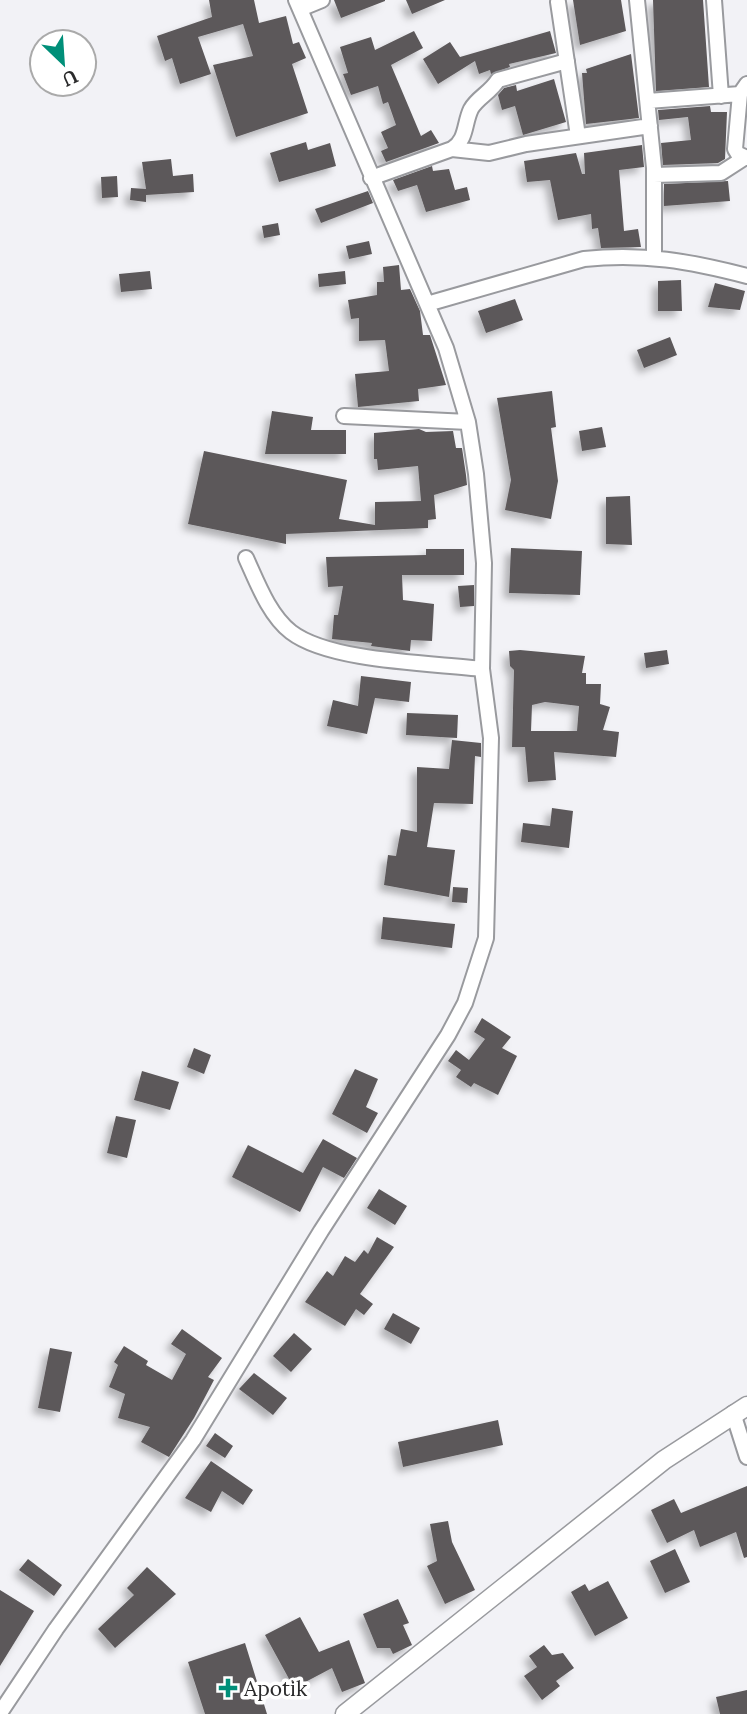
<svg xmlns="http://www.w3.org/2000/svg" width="747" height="1714" font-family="Lora,serif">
	<defs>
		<filter id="shadow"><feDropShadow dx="-5.5" dy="5.5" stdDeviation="3.5" flood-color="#0004"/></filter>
	</defs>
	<rect width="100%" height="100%" fill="#f2f2f6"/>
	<!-- building -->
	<path fill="#5c585a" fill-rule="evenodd" filter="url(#shadow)" d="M209,0H254L259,23L286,16L293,44L299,42L306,58L292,64L308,113L236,137L213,65L253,56L243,24L198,37L211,74L180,84L172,58L165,61L157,36L212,17Z
		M334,0H385V1L341,18Z
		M406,0H445L412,14Z
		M573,0H621L626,31L580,45Z
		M653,0H703L709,87L656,91Z
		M414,31L423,48L391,65L421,136L431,130L439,143L386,162L381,151L388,148L381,132L396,125L388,102L383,104L378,86L351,95L343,74L348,73L340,47L371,37L375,50Z
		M550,31L556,53L509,64L510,67L491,74L490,70L479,74L475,61L438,84L423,59L450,42L460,57Z
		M631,54L639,118L586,124L582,73H587L586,69Z
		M554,79L566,122L523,135L515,106L502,110L498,95L504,88L516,85L517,91Z
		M710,106L711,112H727L725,159L718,163L663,165L661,143L691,140L688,117L659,120L658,110Z
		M306,142L308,150L330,143L336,166L279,182L270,153Z
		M642,145L644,167L619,170L624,231L638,229L641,247L601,248L598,228L592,229L591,214L558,220L550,180L527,182L524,161L576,153L582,174H585L584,153Z
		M171,159L173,176L193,174L194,192L146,195V202L130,200L131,188L146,189L142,162Z
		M432,166L433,171L449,169L455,190L467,187L470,200L426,212L417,185L398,191L393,180Z
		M117,176L118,197L102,198L101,177Z
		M728,181L730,201L664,206V184Z
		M368,191L373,203L321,223L315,209Z
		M278,223L280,235L264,238L262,226Z
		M369,241L372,254L349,259L346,246Z
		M399,265L401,290L410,289L420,311L423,335H430L446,385L418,389L419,401L358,407L355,374L389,371L385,340L359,341V318L351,319L348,300L377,295V282H384L383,267Z
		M150,271L152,289L121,292L119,274Z
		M345,271L346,284L319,287L318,274Z
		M681,280L682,311H658V281Z
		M715,283L745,291L740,310L708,307Z
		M515,299L523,320L486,333L478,311Z
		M670,337L677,355L644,368L637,350Z
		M552,391L556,427L551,428L558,481L551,519L505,510L511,480L497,398Z
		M272,411L313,417L311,430H346V454H265Z
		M602,427L606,447L582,451L579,431Z
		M419,429L426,432L453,431L456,448H462L466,475L467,485L434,495L436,519L428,520V528L286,534V544L188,524L204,451L347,480L339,519L375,525V502L421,501L418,466L378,470L377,459H374V433Z
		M630,496L632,545L606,544V497Z
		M511,548L582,551L580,595L509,593Z
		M426,549H464V575H402L403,600L434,604L432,641L411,640L410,651L371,646L372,643L332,639L334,615H338L343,586L328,587L326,557L426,555Z
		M474,585V606L460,607L458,586Z
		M520,650L585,656L582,673H586V684H601L600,704L610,707L603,730L619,732L616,757L554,752L556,780L528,782L525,747H512L514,670L510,666L509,651ZM545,702L579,706L577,731H531L532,705Z
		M667,650L669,664L646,668L644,653Z
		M361,676L411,682L409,702L375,698L367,734L327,726L333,700L358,706Z
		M407,713L458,715L457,738L406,735Z
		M452,740L481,743V757L475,756L473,804L434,803L427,847L455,850L449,897L384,885L388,855L396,856L401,829L417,832V767L449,769Z
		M552,808L573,811L569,848L521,842L523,823L550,826Z
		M453,887L468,888L467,903L452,902Z
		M383,917L455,924L452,948L381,939Z
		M482,1018L511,1037L502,1048L517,1056L498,1095L474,1083L471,1087L456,1077L461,1070L448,1061L456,1050L469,1060L485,1039L474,1032Z
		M194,1048L211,1055L204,1074L187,1067Z
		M355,1069L378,1079L366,1107L378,1113L367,1133L332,1114Z
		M142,1071L179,1082L170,1110L134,1100Z
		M116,1116L136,1120L127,1158L107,1153Z
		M323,1139L357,1158L344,1178L323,1167L300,1212L232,1177L248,1145L303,1173Z
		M379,1189L407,1206L395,1225L367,1208Z
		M377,1237L394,1247L360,1294L373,1304L364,1315L356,1309L345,1326L305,1302L327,1271L333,1276L345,1256L355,1262L364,1250L368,1254Z
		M393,1313L420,1328L411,1344L384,1329Z
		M182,1329L222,1358L208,1377L214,1380L194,1418L169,1457L141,1442L150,1427L118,1418L125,1394L109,1387L118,1365L114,1362L124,1346L148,1361L146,1365L172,1380L186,1354L171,1344Z
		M294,1333L312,1349L291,1372L273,1356Z
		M50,1348L72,1352L60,1412L38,1408Z
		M254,1373L287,1398L273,1415L239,1389Z
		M498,1420L503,1445L403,1467L398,1442Z
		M215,1433L233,1446L225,1458L206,1446Z
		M211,1461L253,1490L243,1505L222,1491L211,1512L185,1498Z
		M747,1486V1557L744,1558L736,1532L700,1547L694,1530L667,1543L651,1510L674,1499L681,1513Z
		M448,1521L452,1542L475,1590L445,1604L427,1566L437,1561L430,1524Z
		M675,1549L690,1582L665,1593L650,1561Z
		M28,1559L62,1585L54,1596L19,1570Z
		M147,1567L176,1594L115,1648L98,1629L134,1595L127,1588Z
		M608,1581L628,1618L595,1636L571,1592L585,1584L589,1591Z
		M0,1590L34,1611L0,1666Z
		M398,1599L409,1623L403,1625L412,1645L393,1654L390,1648H377L363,1614Z
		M300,1617L319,1652L349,1640L365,1683L342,1692L332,1668L294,1688L265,1635Z
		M245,1643L267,1714H205L188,1662Z
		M544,1645L552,1655L563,1653L574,1668L556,1681L560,1686L542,1700L524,1676L537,1667L529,1656Z
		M747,1690V1714H720L716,1697Z"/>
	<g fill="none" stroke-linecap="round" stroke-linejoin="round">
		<!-- minor casing -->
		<g stroke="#999a9e" stroke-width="18">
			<path id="minor" d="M637,0L654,168V256
				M714,0L721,96
				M558,2L578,136
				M300,9L322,0
				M747,84L740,94L735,149L738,154L747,158
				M648,101L740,94
				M452,149C467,140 464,123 471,109C477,98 491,92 498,80L567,61
				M654,175L721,173L744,158
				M371,178L452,149L489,153L526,144L650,126
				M427,304L584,259C644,253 689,261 747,276
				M344,416L468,422
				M246,558C257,582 269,615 291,632C330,662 433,663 482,669
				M733,1413L747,1457
				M0,1713L56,1629L193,1440L321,1231L448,1035L465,1003L486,938L491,738L482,669L484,563L476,474L468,422L446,348L296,0"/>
		</g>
		<!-- tertiary casing -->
		<g stroke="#999a9e" stroke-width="21">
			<path id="tertiary" d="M345,1714L664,1460L747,1406"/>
		</g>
		<!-- minor -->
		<use href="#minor" stroke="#fff" stroke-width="14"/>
		<!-- tertiary -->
		<use href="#tertiary" stroke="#fff" stroke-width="18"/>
	</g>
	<!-- markers -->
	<path fill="#008f79" stroke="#fff" stroke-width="2.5" d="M224.5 1677.5h7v7h7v7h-7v7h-7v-7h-7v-7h7z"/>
	<g text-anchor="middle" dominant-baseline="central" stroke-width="7" stroke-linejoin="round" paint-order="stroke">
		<!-- poi labels -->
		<g font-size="21" fill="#2a2a2b" stroke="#fff" text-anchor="start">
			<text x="244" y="1688">Apotik</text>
		</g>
	</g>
	<!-- north arrow -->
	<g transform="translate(63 63) rotate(155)"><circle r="33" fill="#ffffff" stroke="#aaaaaa" stroke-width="2"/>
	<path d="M0-5L12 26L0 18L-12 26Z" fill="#008f79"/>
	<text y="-10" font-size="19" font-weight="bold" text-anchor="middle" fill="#2a2a2b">U</text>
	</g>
</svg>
